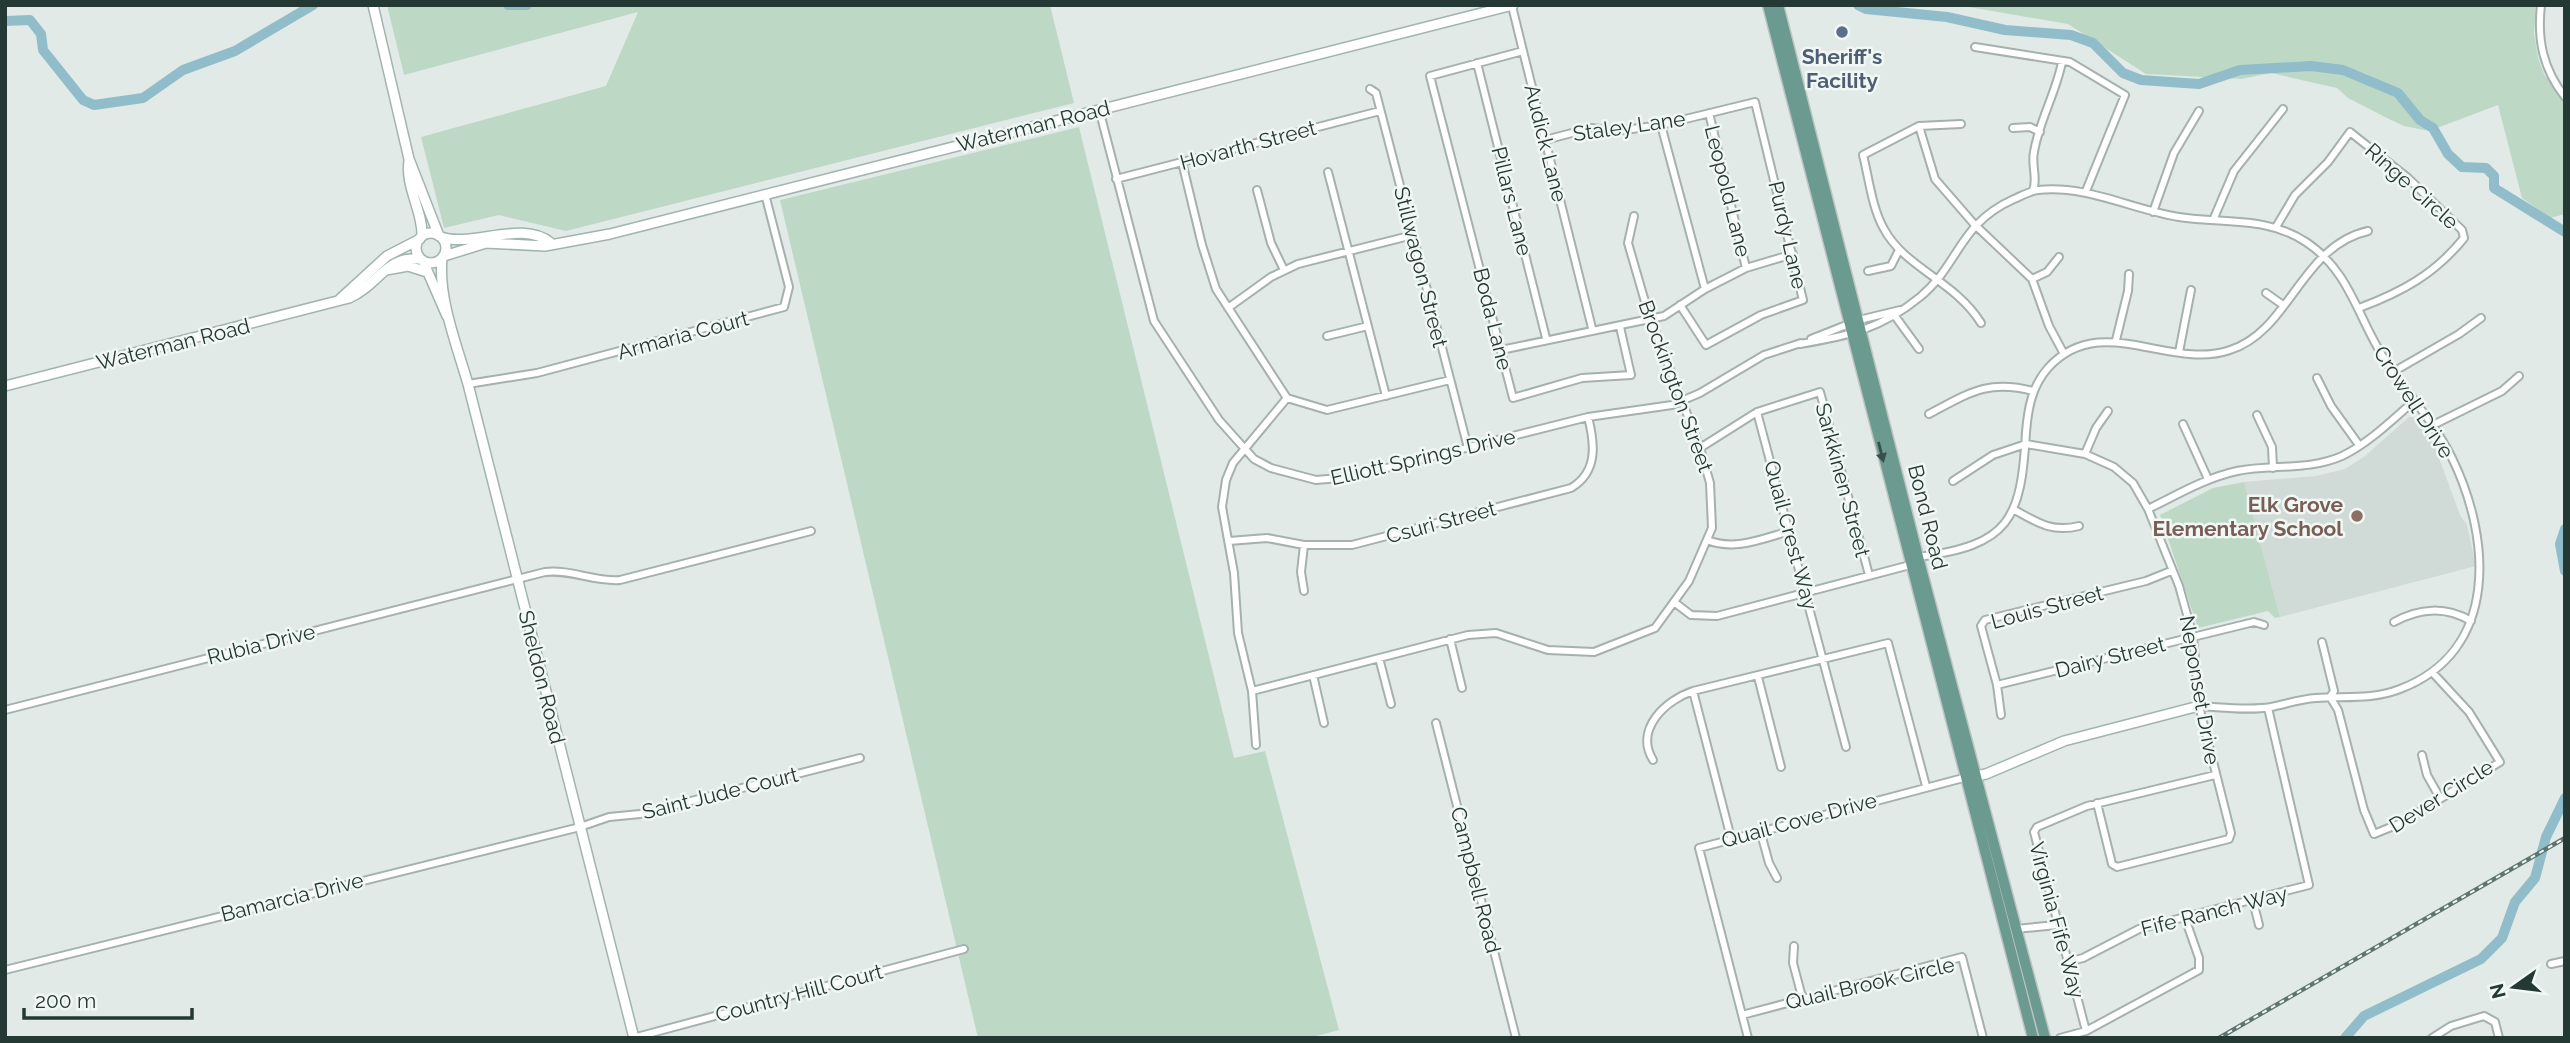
<svg xmlns="http://www.w3.org/2000/svg" width="2570" height="1043" font-family="Raleway,sans-serif">
	<rect width="100%" height="100%" fill="#e1eae7"/>
	<!-- built -->
	<path fill="#d0dad6" d="M2409,417H2414L2432,439L2460,515L2467,525L2476,566L2280,617L2244,482L2316,476L2345,469L2365,456Z"/>
	<!-- green -->
	<path fill="#bdd9c6" d="M387,5H1050L1074,103L566,231L499,215L444,228L421,137L606,86L638,12L404,75Z
		M1957,5H2536L2534,33L2538,58L2544,74L2565,104V214L2550,218L2522,198L2498,105L2429,131L2404,126L2387,118L2348,98L2337,88L2271,73L2242,79L2146,74L2068,24Z
		M1079,127L1234,758L1265,751L1339,1030L1309,1038H978L780,200Z
		M2244,482L2280,617L2275,618L2268,611L2198,628L2160,515L2213,488Z"/>
	<g fill="none" stroke-linecap="round" stroke-linejoin="round">
		<!-- river -->
		<path stroke="#90bdc9" stroke-width="10" d="M508,5H527
			M1858,5L1866,9L1947,17L2005,30L2071,35L2093,43L2123,73L2141,80L2199,84L2240,70L2311,66L2343,70L2398,93L2420,120L2433,128L2448,154L2462,167L2486,168L2494,176V188L2565,232
			M5,21L30,20L41,34L43,50L83,100L94,105L143,98L183,70L235,51L313,5
			M2565,529L2560,544L2565,571
			M2345,1038L2364,1016L2481,959L2502,938L2515,902L2535,878L2546,837L2565,798"/>
		<!-- street casing -->
		<g stroke="#a5b1ae" stroke-width="10">
			<path id="street" d="M2541,5C2537,40 2543,69 2565,97
				M1512,6L1523,51
				M1975,47L2070,62L2125,95L2086,191
				M1477,63L1546,338
				M1370,89L1376,93L1468,448
				M1099,109L1154,321L1219,420L1254,459L1271,468L1316,480L1351,477L1588,417L1672,405L1700,393L1764,355L1801,343
				M1709,113L1746,268
				M1961,124L1919,126L1863,155C1869,179 1872,208 1884,229C1905,268 1955,281 1981,323
				M1661,125L1705,289
				M1919,126L1935,179L1974,224L2032,279L2049,326L2064,354
				M2013,128L2030,127L2040,132
				M1545,140L1591,128L1617,131L1661,125L1755,102L1803,300L1761,315L1706,345L1680,305
				M1182,162L1202,245L1216,289L1287,398L1327,410L1450,380
				M1328,172L1386,396
				M1116,179L1380,111
				M1257,190L1271,243L1284,270
				M2033,190C2038,179 2031,165 2034,152C2039,121 2056,93 2062,62
				M2153,212L2174,153L2199,111
				M2214,218L2234,171L2283,109
				M2276,227L2295,195L2328,162L2350,132L2408,178L2462,230L2464,238C2435,274 2402,292 2359,308
				M1868,271L1891,266L1899,250
				M2032,279L2047,272L2059,257
				M2266,293L2283,305
				M1228,308L1271,277L1298,264L1413,235
				M1895,316L1919,349
				M1592,328L1523,51L1430,76L1513,398L1582,378L1631,375L1620,327
				M1327,336L1368,326
				M1811,339L1859,320L1900,310
				M2116,340L2128,291L2129,274
				M1800,344C1848,336 1881,329 1920,297C1960,264 1958,224 2014,199C2021,196 2030,191 2038,190C2088,185 2130,209 2179,217C2223,224 2267,216 2306,242C2352,272 2359,324 2389,366C2410,396 2435,424 2452,458C2491,538 2500,651 2400,689C2372,700 2345,696 2316,698C2300,699 2286,704 2271,707C2248,711 2221,707 2199,706
				M1501,350L1664,316L1705,289L1746,268L1793,254
				M2179,352L2191,290
				M2393,372L2459,334L2481,318
				M2317,378L2331,406L2359,445
				M468,384L537,373L784,307L789,287L765,194
				M1757,412L1846,747
				M1929,414C1969,393 1988,379 2033,391
				M2257,415L2272,447L2273,468
				M2183,424L2208,479
				M2433,425L2502,391L2519,376
				M1700,448L1757,412L1820,392L1869,575
				M2085,454L2096,428L2108,411
				M1953,481L1993,455L2026,444L2085,454L2114,467L2133,483L2148,509L2179,586L2193,636L2199,706L2231,833L2229,839L2117,867L2112,864L2097,803
				M2013,509C2036,522 2052,533 2079,526
				M2148,509C2177,495 2205,478 2237,471C2272,464 2308,471 2342,456C2369,443 2392,420 2414,401
				M1707,540C1735,551 1761,539 1790,531
				M1229,541L1267,538L1304,545H1352L1571,488C1598,472 1595,444 1588,417
				M1918,557C2010,545 2021,520 2026,432C2028,408 2032,386 2048,368C2101,310 2169,371 2230,350C2290,331 2301,246 2368,231
				M1304,591L1301,572L1304,545
				M1674,602L1691,615L1717,616L1910,565
				M2394,622C2419,608 2446,606 2471,621
				M1450,639L1462,688
				M2322,642L2334,691L2330,697L2338,710L2364,810L2374,834L2401,823L2500,762L2469,712L2432,672
				M1379,658L1391,704
				M1313,675L1324,723
				M1758,677L1781,767
				M1997,685L2254,622L2264,625
				M1252,691L1468,635L1496,633L1548,650L1594,652L1655,628L1689,581L1712,528L1710,483L1700,448L1648,312L1628,243L1634,216
				M1693,691L1731,838
				M5,710L545,572C571,569 594,582 620,580L811,531
				M2001,715L1997,685L1981,626L1985,620L2146,581L2171,571
				M1436,723L1516,1038
				M1256,745L1252,691L1238,633L1234,573L1222,507L1226,480L1233,463L1287,398
				M2422,755L2427,775L2440,798
				M1653,760C1634,729 1666,700 1693,691L1888,643L1926,786
				M1760,830L1769,863L1777,878
				M2253,901L2259,925
				M2015,929L2057,925
				M1794,946L1793,963L1802,997
				M2067,962L2083,958L2139,929L2309,885L2268,708
				M2551,964L2565,961
				M5,970L580,827L609,817L640,814L860,758
				M1742,1015L1962,957L1983,1038
				M2086,1031L2034,832L2037,827L2087,806L2215,775
				M633,1038L964,949
				M1748,1038L1699,848L1967,777
				M2060,1038L2086,1031L2199,970V958L2185,918
				M2432,1038L2451,1026L2484,1016L2495,1022L2499,1038"/>
		</g>
		<!-- secondary casing -->
		<g stroke="#a2b4af" stroke-width="12">
			<path id="secondary" d="M373,5L409,159L439,236
				M409,161C405,187 423,211 422,236
				M416 248a15 15 0 1 1 30 0a15 15 0 1 1-30 0Z
				M441,237C472,248 523,219 551,243
				M444,256L486,243L545,246L610,234L1513,5
				M442,259C438,298 457,346 468,384L634,1038
				M423,261L447,316
				M386,270L408,266L427,272
				M340,299L387,256L420,239
				M5,386L349,298C379,285 385,256 420,259
				M1970,777L1986,774L2064,741L2199,706"/>
		</g>
		<!-- primary casing -->
		<g stroke="#bdc4c2" stroke-width="13">
			<path id="primary" d="M1768,5L2033,1038
				M1778,5L1918,557L2045,1038"/>
		</g>
		<!-- street -->
		<use href="#street" stroke="#fff" stroke-width="6"/>
		<!-- secondary -->
		<use href="#secondary" stroke="#fff" stroke-width="9"/>
		<!-- primary -->
		<use href="#primary" stroke="#6b9a90" stroke-width="10"/>
		<!-- rail casing -->
		<g stroke="#5e746f" stroke-width="4.5">
			<path id="rail" d="M2219,1038L2565,838"/>
		</g>
		<!-- rail -->
		<use href="#rail" stroke="#f1f7f4" stroke-width="2" stroke-dasharray="5" stroke-linecap="butt"/>
	</g>
	<!-- one-way arrows -->
	<defs><path id="oneway-solid" d="M-6-.8H1V-3.2L6.5 0L1 3.2V.8H-6Z" transform="scale(1.75)"/></defs>
	<use fill="#36514b" href="#oneway-solid" transform="translate(1881 452) rotate(76)"/>
	<!-- markers -->
	<circle fill="#5c6f8a" stroke="#f1f7f4" stroke-width="2.5" cx="1842" cy="32" r="7"/>
	<circle fill="#8d6e63" stroke="#f1f7f4" stroke-width="2.5" cx="2357" cy="516" r="7"/>
	<g text-anchor="middle" dominant-baseline="central" stroke-width="5" stroke-linejoin="round" paint-order="stroke">
		<!-- service labels -->
		<g font-size="21" font-weight="bold" fill="#4e5e75" stroke="#f1f7f4">
			<text x="1842" y="56">Sheriff's<tspan x="1842" dy="24">Facility</tspan></text>
		</g>
		<!-- street labels -->
		<g font-size="21" fill="#243934" stroke="#f1f7f4">
			<text transform="translate(1033 126) rotate(-14)">Waterman Road</text>
			<text transform="translate(1629 126) rotate(-8)">Staley Lane</text>
			<text transform="translate(1546 143) rotate(76)">Audick Lane</text>
			<text transform="translate(1248 145) rotate(-15)">Hovarth Street</text>
			<text transform="translate(2412 186) rotate(42)">Ringe Circle</text>
			<text transform="translate(1728 191) rotate(76)">Leopold Lane</text>
			<text transform="translate(1512 201) rotate(76)">Pillars Lane</text>
			<text transform="translate(1788 235) rotate(77)">Purdy Lane</text>
			<text transform="translate(1421 267) rotate(76)">Stillwagon Street</text>
			<text transform="translate(1493 319) rotate(76)">Boda Lane</text>
			<text transform="translate(683 335) rotate(-15)">Armaria Court</text>
			<text transform="translate(173 344) rotate(-14)">Waterman Road</text>
			<text transform="translate(1676 386) rotate(70)">Brockington Street</text>
			<text transform="translate(2414 402) rotate(57)">Crowell Drive</text>
			<text transform="translate(1423 457) rotate(-13)">Elliott Springs Drive</text>
			<text transform="translate(1843 480) rotate(75)">Sarkkinen Street</text>
			<text transform="translate(1928 517) rotate(76)">Bond Road</text>
			<text transform="translate(1441 522) rotate(-15)">Csuri Street</text>
			<text transform="translate(1791 535) rotate(75)">Quail Crest Way</text>
			<text transform="translate(2047 607) rotate(-15)">Louis Street</text>
			<text transform="translate(261 644) rotate(-14)">Rubia Drive</text>
			<text transform="translate(2110 657) rotate(-14)">Dairy Street</text>
			<text transform="translate(542 677) rotate(76)">Sheldon Road</text>
			<text transform="translate(2200 690) rotate(80)">Neponset Drive</text>
			<text transform="translate(720 793) rotate(-14)">Saint Jude Court</text>
			<text transform="translate(2441 796) rotate(-32)">Dever Circle</text>
			<text transform="translate(1799 820) rotate(-15)">Quail Cove Drive</text>
			<text transform="translate(1476 880) rotate(76)">Campbell Road</text>
			<text transform="translate(292 897) rotate(-14)">Bamarcia Drive</text>
			<text transform="translate(2214 911) rotate(-14)">Fife Ranch Way</text>
			<text transform="translate(2057 920) rotate(75)">Virginia Fife Way</text>
			<text transform="translate(1870 983) rotate(-13)">Quail Brook Circle</text>
			<text transform="translate(799 993) rotate(-15)">Country Hill Court</text>
		</g>
		<!-- education labels -->
		<g font-size="21" font-weight="bold" fill="#785e54" stroke="#f1f7f4" text-anchor="end">
			<text x="2343" y="504">Elk Grove<tspan x="2343" dy="24">Elementary School</tspan></text>
		</g>
	</g>
	<!-- border -->
	<rect width="2570" height="1043" fill="none" stroke="#243934" stroke-width="14"/>
	<!-- north arrow -->
	<g transform="translate(2514 987) rotate(256)" stroke="#f1f7f4" stroke-width="5" paint-order="stroke">
	<path d="M0-5L12 26L0 18L-12 26Z" fill="#243934"/>
	<text y="-10" font-size="19" font-weight="bold" text-anchor="middle" fill="#243934">N</text>
	</g>
	<!-- scale -->
	<path d="M24 1008v10h168v-10" fill="none" stroke="#243934" stroke-width="3.5"/>
	<text x="35" y="1008" font-size="21" fill="#243934" stroke="#f1f7f4" stroke-width="5" paint-order="stroke">200 m</text>
</svg>
